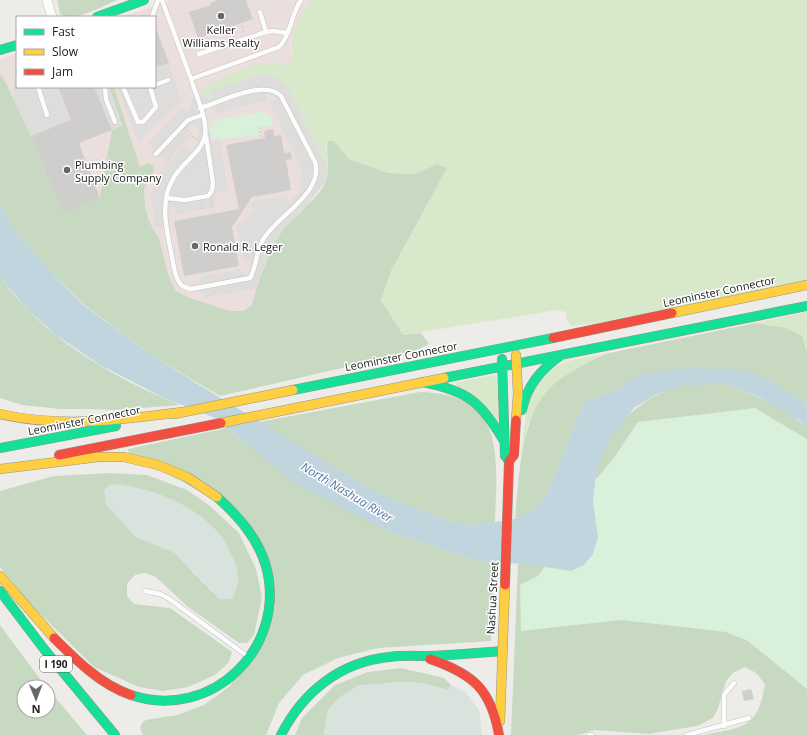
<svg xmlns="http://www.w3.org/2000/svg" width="807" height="735" font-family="'Open Sans',sans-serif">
	<rect width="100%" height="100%" fill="#edece9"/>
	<!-- commercial -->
	<path fill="#eadfdc" d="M172,0H311L302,15L290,45L291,51L294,56L286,66L282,64L271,75L328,169L259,280L252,305L243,311H230L190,298L176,291L170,280L159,239L149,221L145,206L144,189L154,171L140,168L114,87H155V17H121Z
		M17,53V87H109L112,130L100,198L62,213L31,136L3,77L0,75V59Z"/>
	<!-- grass -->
	<path fill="#d8e8cb" d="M311,0H807V281L597,323L571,326L566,319V312L557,310L403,335L381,300L391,271L447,168L437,164L415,174L388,173L349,159L334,141H328L326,149L328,169L289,89L210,92L212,96L210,98L202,97L204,88L208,84L256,64L276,62L286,65L294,56C284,42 303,13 311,0Z
		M807,312V352L806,349L761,324L755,323Z
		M605,354L585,364L563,378L528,424L521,459C525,426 524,384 557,366C571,358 590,357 605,354Z
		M494,375L497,378L499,421L456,385L457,382Z"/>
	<!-- forest -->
	<path fill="#c8d9c1" d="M57,0H117C103,6 74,23 60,14Z
		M0,75L3,77L31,136L62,213L100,197L112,130L122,125L109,87H114L140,167L147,163L153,165L154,171L144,189L145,206L149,221L159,239L170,280L176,291L190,298L230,311H243L252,305C259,278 268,251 284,228C296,212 319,200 326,180C331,167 325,154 328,141H334L349,159L388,173L415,174L437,164L447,168L391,271L381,300L403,335L421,333L429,344L412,352L220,396L152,356L82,303L48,269L12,227L0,204Z
		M0,277C9,288 18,300 28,310C69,352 126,383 180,405L115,410L91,409H60L22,405L0,398Z
		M755,323L786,328L802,336L807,352V404L771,381H628L617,390L584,402L546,497L530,512L515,519C519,480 520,424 546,392C561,375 585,364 605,354Z
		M724,383C753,394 785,406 807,428V735H704C743,727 758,729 765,684L756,673L745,667L733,673L726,681L718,708L713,718L697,726L648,734L594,730L579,735H511L518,564H526L593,502C594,493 595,483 596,474C604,432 639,396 681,386C694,383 710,384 724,383Z
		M420,392C507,394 497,457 495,522L473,525L454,523L389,498L352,478L259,422Z
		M227,428L243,441L385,530L478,561L495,562L491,641L378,648L338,658L303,675L279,703L266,735H143C139,729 140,723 146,720L177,715L204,705L230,686L275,607L242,514L129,453L128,449Z
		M111,473L147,475L187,490L210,506L239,533L256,569L262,597L254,635L247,643H239L188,607L156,577L145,573L135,575L127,584V596L134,604L170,608L232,652L229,662L215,675L188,687L163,691L139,687L94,667L28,602L0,567V491L54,476Z
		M0,625L46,687H24V711H48V689L87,735H0Z
		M401,668L444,678L451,685L448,690L430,685L412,682L384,683L328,710L324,735H295L302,718L335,685L368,672Z"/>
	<!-- wetland -->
	<path fill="#d8e3dd" d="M110,484C150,486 197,505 222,537C226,542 228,548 231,554C240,571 241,582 232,599H219L189,569L175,553L135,537L106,504L104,491Z
		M412,682L430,685L447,690L451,685L465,692L479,710L482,735H324L328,710L338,698L359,685Z"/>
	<!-- park -->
	<path fill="#d9f0db" d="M263,111L271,117L272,126L261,128L262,134L219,140L218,138L212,140L209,127L214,126V121Z
		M755,408L807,439V689L748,641L726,632L622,620L521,631L520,585L538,576L558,549L586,492L615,456L638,422Z"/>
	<!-- parking -->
	<path fill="#dedddc" d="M169,63L182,102L174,107L138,142L117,87H155V67Z
		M271,75L277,78L289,89L328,169L326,181L300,214L285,227L274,244L256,288L203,298L202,293L198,292L197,288V284L200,283L199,277L242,269L243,275L249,273L251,262H244L237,224L244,223L253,210L251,202L286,196L287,202L290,201L303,188L298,184L302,175L301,168L270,104L276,100L271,94H266L267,100L217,114L215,108L208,107L206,115L213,145L220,144L228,190L218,192L214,196L216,207L176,214L175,207H173L169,211L170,226L155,227L151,194L155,181L162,170L185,146L190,151H192L198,139L199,127L196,124L190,125L186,131L190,136L167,162L161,157L159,159L152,153L154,149L148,144L182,108L187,112L190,110L192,105L190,99L202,94L205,98H210L212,96L210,91L257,76Z
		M17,77V87H57L71,120L31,136L13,98L14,81Z
		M94,87H109L122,125L112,130Z"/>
	<!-- water -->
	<path fill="#c0d5dd" d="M0,204L12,227L48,269L81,303L152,356L352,478L389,498L454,523L473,525L515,519L530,512L546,497L584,402L617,390L628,381L644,374L689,368L745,371L771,381L807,404V428L799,420L758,396L724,383L682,386L657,394L635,407L608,441L596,473L593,502L598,537L593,554L584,565L571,571L526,564L478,561L385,530L296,484L215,418L164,398L100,365L56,335L28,310L0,277Z"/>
	<!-- building -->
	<path fill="#d0cecc" d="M218,0H246L253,19L231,27V28L198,38L189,12L211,5V3Z
		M155,26L169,63L155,67Z
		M58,87H94L112,130L79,143L100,198L62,213L31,136L71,120Z
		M273,129L274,136L281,135L284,153L291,152L292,159L286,160L291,190L252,197L232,227L239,266L184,276L174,221L239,209L226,145L265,138L264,131Z
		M751,689L754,699L744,701L742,691Z"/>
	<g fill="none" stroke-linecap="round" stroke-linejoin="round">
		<!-- lane casing -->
		<g stroke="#c3c3c1" stroke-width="5.5">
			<path id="lane" d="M162,0L191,79L279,47C291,35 291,14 301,0
				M260,12L266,32
				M152,17L158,0
				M199,54L266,32L274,31L287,33
				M191,79C195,93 208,120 205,135C202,153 181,163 173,179C159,202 167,232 172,257C174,267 175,279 182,286L191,289L250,278C257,266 256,250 264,238C279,215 324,192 315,162L281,96C264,79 220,102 200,108
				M155,85L168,80
				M38,87L47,115
				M105,87L106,99L115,122
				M123,87L138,122H143L156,107L150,87
				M156,154L188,120L202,115
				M166,198L185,200L208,196L212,191L213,183L206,136
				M145,591L160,594L168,598L247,656
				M724,726V695L734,683
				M589,735H592
				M687,735L749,718"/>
		</g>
		<!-- street casing -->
		<g stroke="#c3c3c1" stroke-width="10">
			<path id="street" d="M47,0L52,17"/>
		</g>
		<!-- fast casing -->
		<g stroke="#939683" stroke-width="10">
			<path id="fast" d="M97,17L144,0
				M0,50L17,45
				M502,359L505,456L509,461
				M444,378L807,306
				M423,382C468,391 481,402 504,441
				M293,390L553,338
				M522,410C527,386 540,370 560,356
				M0,448L116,426
				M0,591L44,649L115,735
				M131,695C212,722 288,647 266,566C258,538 238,516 217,497
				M281,735C303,692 340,662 389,657C402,655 416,656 429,656C453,655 478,653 502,651"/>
		</g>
		<!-- slow casing -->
		<g stroke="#939683" stroke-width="10">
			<path id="slow" d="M672,313L807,285
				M516,355L518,394L516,420
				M0,414C61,428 121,420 182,412
				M174,414L293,390
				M221,423L444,378
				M0,469L98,457H124L158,465L187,477L217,497
				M0,576L54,638
				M500,721L505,585"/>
		</g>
		<!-- jam casing -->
		<g stroke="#939683" stroke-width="10">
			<path id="jam" d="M553,338L672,313
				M59,455L221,423
				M505,585L509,461L514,455L516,420
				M54,638C76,660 101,685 131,695
				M430,659C473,674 491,689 499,735"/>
		</g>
		<!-- path -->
		<path stroke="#d6cbc9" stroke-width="1.5" stroke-dasharray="2 2" stroke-linecap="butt" d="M242,26L244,32
			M259,127L261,138
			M187,130L193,137L198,139
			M215,143L221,142
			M211,202L212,208
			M202,204L203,210"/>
		<!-- lane -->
		<use href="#lane" stroke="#fcfcfc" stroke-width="4.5"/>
		<!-- street -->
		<use href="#street" stroke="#fcfcfc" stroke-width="9"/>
		<!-- fast -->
		<use href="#fast" stroke="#16e098" stroke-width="9"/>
		<!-- slow -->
		<use href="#slow" stroke="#ffcf43" stroke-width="9"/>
		<!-- jam -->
		<use href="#jam" stroke="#f24e42" stroke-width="9"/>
	</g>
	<!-- markers -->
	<g fill="#686766" stroke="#fff" stroke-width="1.5">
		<circle cx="221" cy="16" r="4"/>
		<circle cx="67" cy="170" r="4"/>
		<circle cx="195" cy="246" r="4"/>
	</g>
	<g text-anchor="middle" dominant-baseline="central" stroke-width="3" stroke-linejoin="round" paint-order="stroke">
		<!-- shield labels -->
		<rect fill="#fff" stroke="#636363" stroke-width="1" x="40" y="656" width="32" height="16" rx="3"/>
		<g font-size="10" font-weight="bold" fill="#202020">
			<text x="56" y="664">I 190</text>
		</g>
		<!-- poi labels -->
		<g font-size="11" fill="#202020" stroke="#fff" text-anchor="start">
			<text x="221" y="29" text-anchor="middle">Keller<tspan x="221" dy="13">Williams Realty</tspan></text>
			<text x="75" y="164">Plumbing<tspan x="75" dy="13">Supply Company</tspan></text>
			<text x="203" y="246">Ronald R. Leger</text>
		</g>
		<!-- street labels -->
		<g font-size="11" fill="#202020" stroke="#fff">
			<text transform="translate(719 291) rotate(-12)">Leominster Connector</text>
			<text transform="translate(401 356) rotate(-11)">Leominster Connector</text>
			<text transform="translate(84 420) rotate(-11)">Leominster Connector</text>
			<text transform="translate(492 598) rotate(-87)">Nashua Street</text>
		</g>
		<!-- water labels -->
		<g font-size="12" font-style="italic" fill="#5677a6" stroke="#fff">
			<text transform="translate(347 492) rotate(31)">North Nashua River</text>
		</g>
	</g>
	<!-- legend -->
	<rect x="16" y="16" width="140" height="72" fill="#ffffff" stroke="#a6a6a6"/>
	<rect x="24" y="29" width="20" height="6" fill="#16e098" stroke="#a6a6a6"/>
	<text x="52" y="36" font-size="12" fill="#202020">Fast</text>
	<rect x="24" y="49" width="20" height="6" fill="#ffcf43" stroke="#a6a6a6"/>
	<text x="52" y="56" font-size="12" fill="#202020">Slow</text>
	<rect x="24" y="69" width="20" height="6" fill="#f24e42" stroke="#a6a6a6"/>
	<text x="52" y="76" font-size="12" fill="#202020">Jam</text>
	<!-- north arrow -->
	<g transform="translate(36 699) rotate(179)"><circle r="19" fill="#ffffff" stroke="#a6a6a6"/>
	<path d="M0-3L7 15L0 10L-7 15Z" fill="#686766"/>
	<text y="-6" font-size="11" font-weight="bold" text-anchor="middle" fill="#202020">N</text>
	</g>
</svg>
